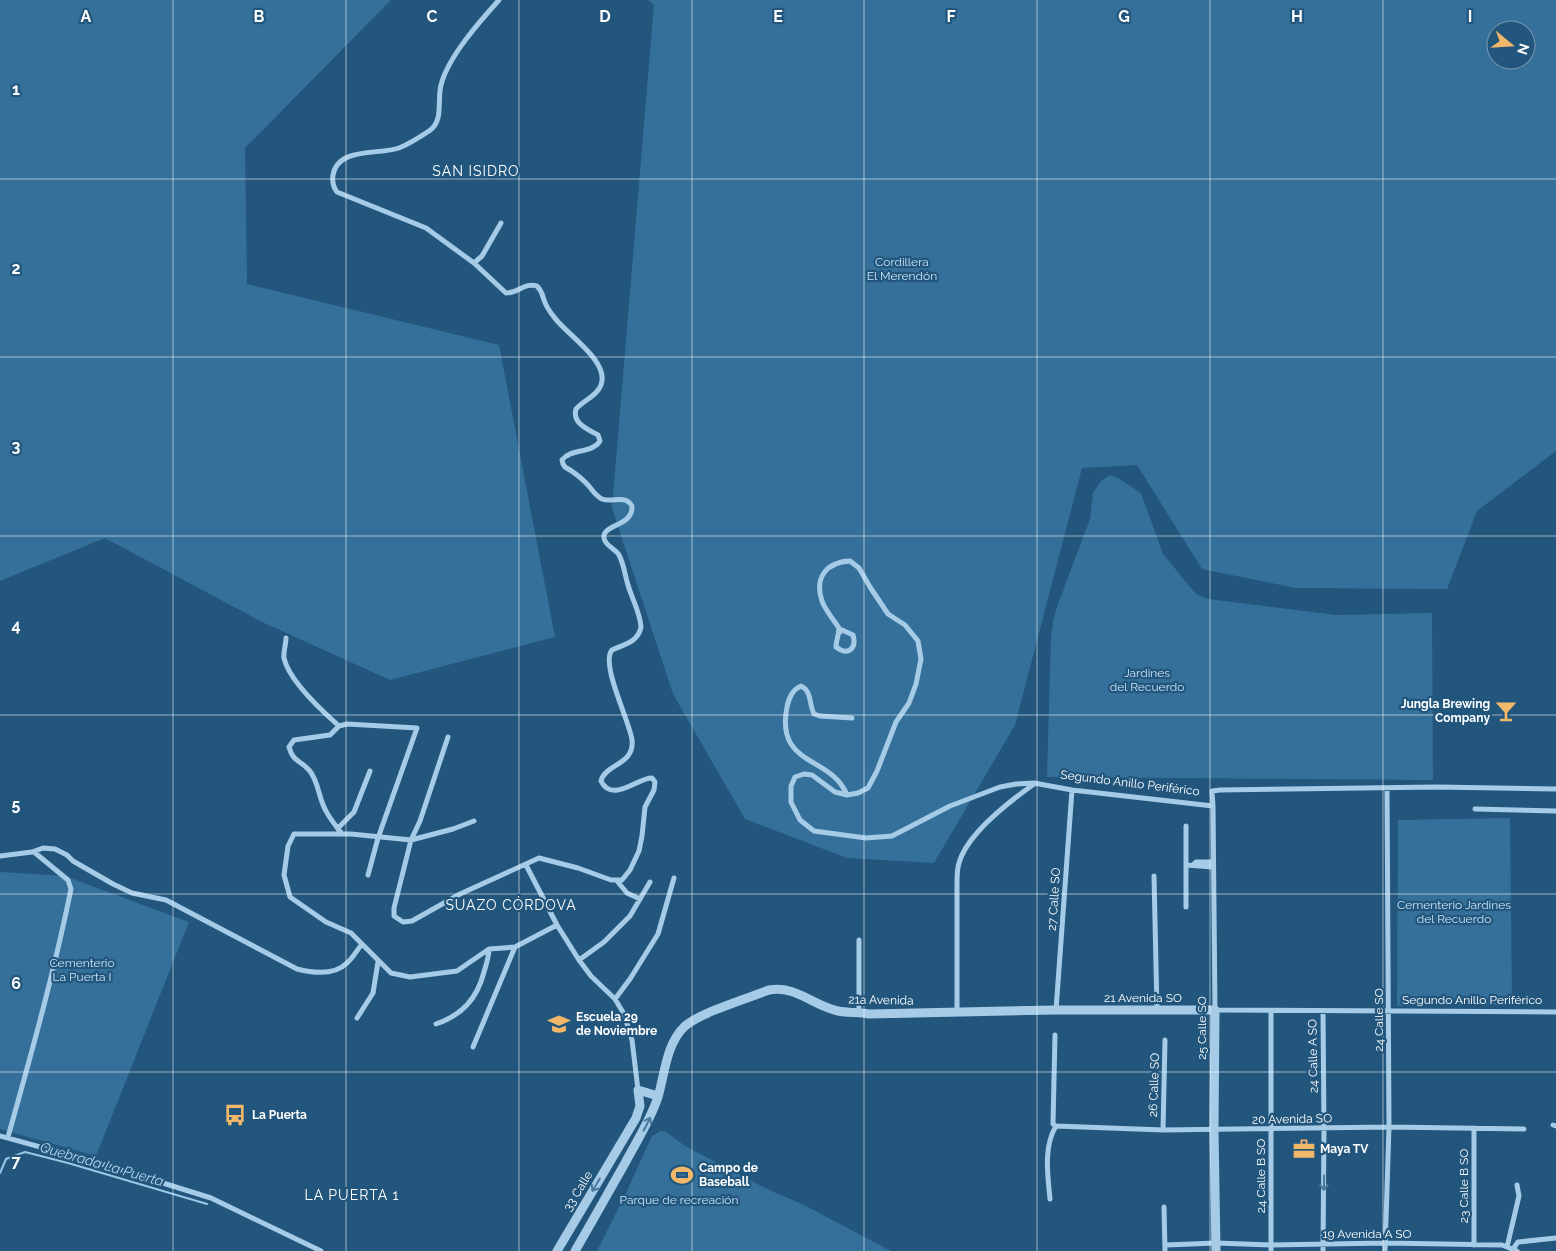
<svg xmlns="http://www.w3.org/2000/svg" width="1556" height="1251" font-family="Raleway,sans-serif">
	<rect width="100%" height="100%" fill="#22567d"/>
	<!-- green -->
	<path fill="#35709a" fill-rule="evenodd" d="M0,0H391L245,148L247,284L499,345L555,637L390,680L262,622L105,538L0,581Z
		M648,0H1556V451L1477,511L1447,589L1296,588L1202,569L1137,465L1082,468L1015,725L934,863L847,858L745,819L673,694L612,508L654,5ZM1496,30H1526V60H1496Z
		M1110,475L1118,478L1141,493L1163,554L1196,594L1208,599L1336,615L1432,613L1433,780L1047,777L1051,636L1054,617L1058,604L1090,519L1093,493L1101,481Z
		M1510,818L1512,1005L1397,1006L1398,820Z
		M0,872L65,876L189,922L96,1156L0,1129Z
		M661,1131L666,1132L685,1146L769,1190L804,1205L891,1251H597L625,1195L652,1136Z"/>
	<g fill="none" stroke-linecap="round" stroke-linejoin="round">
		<!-- stream -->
		<path stroke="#99c8e7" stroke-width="2" d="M0,1173L6,1159L25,1152L68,1163L207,1204"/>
		<!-- minor -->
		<path stroke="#a6cbe6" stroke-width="5" d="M474,263L482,256L501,223
			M839,633L842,630L853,635C857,649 848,656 836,647C836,640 839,635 839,628C834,620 825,610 822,601C814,577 827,562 850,561L859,568L870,587L888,614L905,625L918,641L921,659L916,684L909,703L896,722L877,771L868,788L858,793L847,795L835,792L812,775L804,774L795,777L791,786V802L800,820L814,831L866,838L892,836L950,806L1000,787L1016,784L1034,783L1072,790L1213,806
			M286,638C286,644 283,653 284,658C289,681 322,711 339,726
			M448,737L420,821L411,840L394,908V916L403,922L412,921L460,894L539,858L578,868L611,880H622L630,870L639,851L642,836L645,807L654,790L655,782L652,778C639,777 612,804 601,781C605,764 635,765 632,740C630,722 600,664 612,650C625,644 638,642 641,627C640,612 632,599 628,585C625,576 624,564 619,555C616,549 605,546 604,538C602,524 633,527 632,506C625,494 613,503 602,499C594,495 591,487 585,482C579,476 572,471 565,467L563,464L562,460C571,448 592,454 600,441L598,435C587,429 572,423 576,409C584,400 597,396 601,385C610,361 566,334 554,317C550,312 546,306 544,300C542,294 542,291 537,286C525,282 518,293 506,293L474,263L426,228L337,192C333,187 332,182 333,175C338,147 378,155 399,148C409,144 420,137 429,131C444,122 437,99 441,85C448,57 480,21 499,0
			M1556,789L1437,787L1220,790L1212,791L1213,806L1215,1010L1556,1012
			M847,795C831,755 775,767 787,707C789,698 792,690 801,686C812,691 809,705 814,714L820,716L852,718
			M1475,809L1556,811
			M474,821L453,829L411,840L351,834H294L288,846L284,875L290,897L326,922L351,933L391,973L410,977L457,971L489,949L515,947L557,925
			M1186,826V907
			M338,828L354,812L370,771
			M342,834C336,826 330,819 326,811C318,798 319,781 309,770C300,760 293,762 289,747L294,740L330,735L339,726L347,724L417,728L378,838L368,875
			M0,856L32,852L43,848L55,849L67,855L73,861L113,884L132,893L166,900L297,969C313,973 334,976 347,963C353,958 357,950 362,944
			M526,865L557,925L579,960L591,976L615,999L624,1014L632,1040L638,1090
			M1186,865L1213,867
			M1193,865L1196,862H1213
			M1154,876L1157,1010
			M617,881L627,893L640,899
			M579,960L604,942L630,916L650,882
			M615,999L630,979L658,934L674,878
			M1056,1010L1072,790
			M957,1011V883C957,876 957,869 959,863C967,834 1010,801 1034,784
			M1271,1011V1251
			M1323,1011L1324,1129L1323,1251
			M859,1012V940
			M357,1018L373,993L378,962
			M436,1024C462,1015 477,999 484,972C486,965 489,957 489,949
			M1055,1035L1053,1124L1056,1126L1163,1130L1389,1127L1524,1129
			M473,1047L515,947
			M1553,1125L1556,1126
			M1163,1130L1165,1040
			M0,1136L102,1164L211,1198L321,1251
			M8,1137C31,1055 54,973 71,889L68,880L34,852
			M1050,1199C1048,1177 1043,1147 1056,1126
			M1164,1207L1165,1251
			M1166,1245L1216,1243L1271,1245L1385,1243L1502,1245L1517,1251
			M1474,1245V1128
			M1507,1247L1519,1196L1517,1185
			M1513,1249L1518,1242L1556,1238
			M1385,1251L1389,1127L1387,788"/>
		<!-- tertiary -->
		<path stroke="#a6cbe6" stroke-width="9" d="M557,1251L636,1118L640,1106L638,1090L658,1096
			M575,1251C592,1222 608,1193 624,1165C636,1142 650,1121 658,1097C665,1073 666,1044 685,1026C700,1013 748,998 769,990C795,985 814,1006 838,1011C848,1013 859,1012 869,1014L1056,1010H1215L1214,1129L1216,1251"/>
	</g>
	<!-- one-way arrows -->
	<defs><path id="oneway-shaft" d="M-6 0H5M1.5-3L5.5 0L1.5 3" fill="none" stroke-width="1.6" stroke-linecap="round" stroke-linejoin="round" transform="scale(1.25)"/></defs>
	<g stroke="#4a799c">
		<use href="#oneway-shaft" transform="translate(647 1124) rotate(-63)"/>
		<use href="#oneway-shaft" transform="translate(1324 1183) rotate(91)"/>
		<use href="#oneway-shaft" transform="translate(596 1185) rotate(121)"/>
	</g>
	<!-- grid -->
	<path fill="none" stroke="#fff" stroke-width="1" stroke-opacity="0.55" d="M173,0V1251M346,0V1251M519,0V1251M692,0V1251M864,0V1251M1037,0V1251M1210,0V1251M1383,0V1251M0,179H1556M0,357H1556M0,536H1556M0,715H1556M0,894H1556M0,1072H1556"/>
	<!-- icons -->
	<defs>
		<g id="bar-bare" transform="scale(1.725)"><path d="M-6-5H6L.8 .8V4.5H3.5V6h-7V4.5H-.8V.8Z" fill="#f2b768" stroke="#22567d" stroke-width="2.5" paint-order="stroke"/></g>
		<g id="school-bare" transform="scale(1.725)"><path d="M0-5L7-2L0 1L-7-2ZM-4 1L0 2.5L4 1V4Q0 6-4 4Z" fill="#f2b768" stroke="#22567d" stroke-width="2.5" paint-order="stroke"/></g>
		<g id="bus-bare" transform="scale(1.725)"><path d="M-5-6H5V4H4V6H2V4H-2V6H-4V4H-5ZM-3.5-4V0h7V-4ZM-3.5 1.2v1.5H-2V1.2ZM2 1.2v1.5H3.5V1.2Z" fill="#f2b768" stroke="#22567d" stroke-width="2.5" paint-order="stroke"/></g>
		<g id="office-bare" transform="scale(1.725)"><path d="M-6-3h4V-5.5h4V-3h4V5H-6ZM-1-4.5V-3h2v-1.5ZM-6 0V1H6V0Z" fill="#f2b768" stroke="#22567d" stroke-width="2.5" paint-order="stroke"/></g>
		<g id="stadium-bare" transform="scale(1.725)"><path d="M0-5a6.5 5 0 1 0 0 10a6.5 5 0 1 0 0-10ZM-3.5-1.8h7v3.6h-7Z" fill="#f2b768" stroke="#22567d" stroke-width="2.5" paint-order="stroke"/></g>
	</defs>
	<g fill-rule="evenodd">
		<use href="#bar-bare" x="1506" y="711"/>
		<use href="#school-bare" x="559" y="1024"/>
		<use href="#bus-bare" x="235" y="1115"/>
		<use href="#office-bare" x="1304" y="1149"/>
		<use href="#stadium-bare" x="682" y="1175"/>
	</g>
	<g text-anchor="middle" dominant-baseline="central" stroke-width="4.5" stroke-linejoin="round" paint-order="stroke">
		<!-- park labels -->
		<g font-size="12" fill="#c9e3f5" stroke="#22567d">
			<text x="902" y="262">Cordillera<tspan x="902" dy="14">El Merendón</tspan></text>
			<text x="1147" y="673">Jardines<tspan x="1147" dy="14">del Recuerdo</tspan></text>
			<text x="1454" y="905">Cementerio Jardines<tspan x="1454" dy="14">del Recuerdo</tspan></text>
			<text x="82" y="963">Cementerio<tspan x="82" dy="14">La Puerta I</tspan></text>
			<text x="679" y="1200">Parque de recreación</text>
		</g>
		<!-- poi labels -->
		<g font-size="12" font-weight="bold" fill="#fff" stroke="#22567d" text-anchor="start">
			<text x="1490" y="704" text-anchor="end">Jungla Brewing<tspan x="1490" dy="14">Company</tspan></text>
			<text x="576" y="1017">Escuela 29<tspan x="576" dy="14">de Noviembre</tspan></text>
			<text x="252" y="1115">La Puerta</text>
			<text x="1320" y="1149">Maya TV</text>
			<text x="699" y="1168">Campo de<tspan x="699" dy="14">Baseball</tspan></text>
		</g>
		<!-- street labels -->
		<g font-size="12" fill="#fff" stroke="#22567d">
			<text transform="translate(1130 783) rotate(7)">Segundo Anillo Periférico</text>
			<text transform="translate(1054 899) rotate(-86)">27 Calle SO</text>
			<text x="1143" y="998">21 Avenida SO</text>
			<text transform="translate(881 1000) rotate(1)">21a Avenida</text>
			<text x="1472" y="1000">Segundo Anillo Periférico</text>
			<text transform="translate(1379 1020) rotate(-90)">24 Calle SO</text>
			<text transform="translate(1202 1028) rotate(-90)">25 Calle SO</text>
			<text transform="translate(1313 1056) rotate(-91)">24 Calle A SO</text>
			<text transform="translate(1154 1085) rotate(-88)">26 Calle SO</text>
			<text transform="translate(1292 1119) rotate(-1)">20 Avenida SO</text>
			<text transform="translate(1261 1176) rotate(-90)">24 Calle B SO</text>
			<text transform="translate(1464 1186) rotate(-90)">23 Calle B SO</text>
			<text transform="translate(578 1191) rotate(-59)">33 Calle</text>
			<text x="1367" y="1234">19 Avenida A SO</text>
		</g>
		<!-- neighbourhood labels -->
		<g font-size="14" letter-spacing="1" fill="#fff" stroke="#22567d">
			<text x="476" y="171">SAN ISIDRO</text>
			<text x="511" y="905">SUAZO CÓRDOVA</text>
			<text x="352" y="1195">LA PUERTA 1</text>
		</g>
		<!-- water labels -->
		<g font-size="14" font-style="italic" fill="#b1d5ee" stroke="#22567d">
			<text transform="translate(102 1164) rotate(16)">Quebrada La Puerta</text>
		</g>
	</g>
	<g font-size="16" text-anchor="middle" font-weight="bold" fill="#fff" stroke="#22567d" stroke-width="4.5" stroke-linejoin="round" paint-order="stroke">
		<text x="86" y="22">A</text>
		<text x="259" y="22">B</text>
		<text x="432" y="22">C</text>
		<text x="605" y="22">D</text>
		<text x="778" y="22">E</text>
		<text x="951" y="22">F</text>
		<text x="1124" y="22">G</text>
		<text x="1297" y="22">H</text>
		<text x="1470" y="22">I</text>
		<text x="16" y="95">1</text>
		<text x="16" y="274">2</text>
		<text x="16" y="452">3</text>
		<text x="16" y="631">4</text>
		<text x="16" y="810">5</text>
		<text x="16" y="989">6</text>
		<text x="16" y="1167">7</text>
	</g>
	<!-- north arrow -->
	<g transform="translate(1511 45) rotate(108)"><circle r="24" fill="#22567d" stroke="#7a9ab1"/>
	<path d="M0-4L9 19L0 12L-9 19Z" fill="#f2b768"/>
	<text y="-8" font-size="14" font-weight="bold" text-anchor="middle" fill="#ffffff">N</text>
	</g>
</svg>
